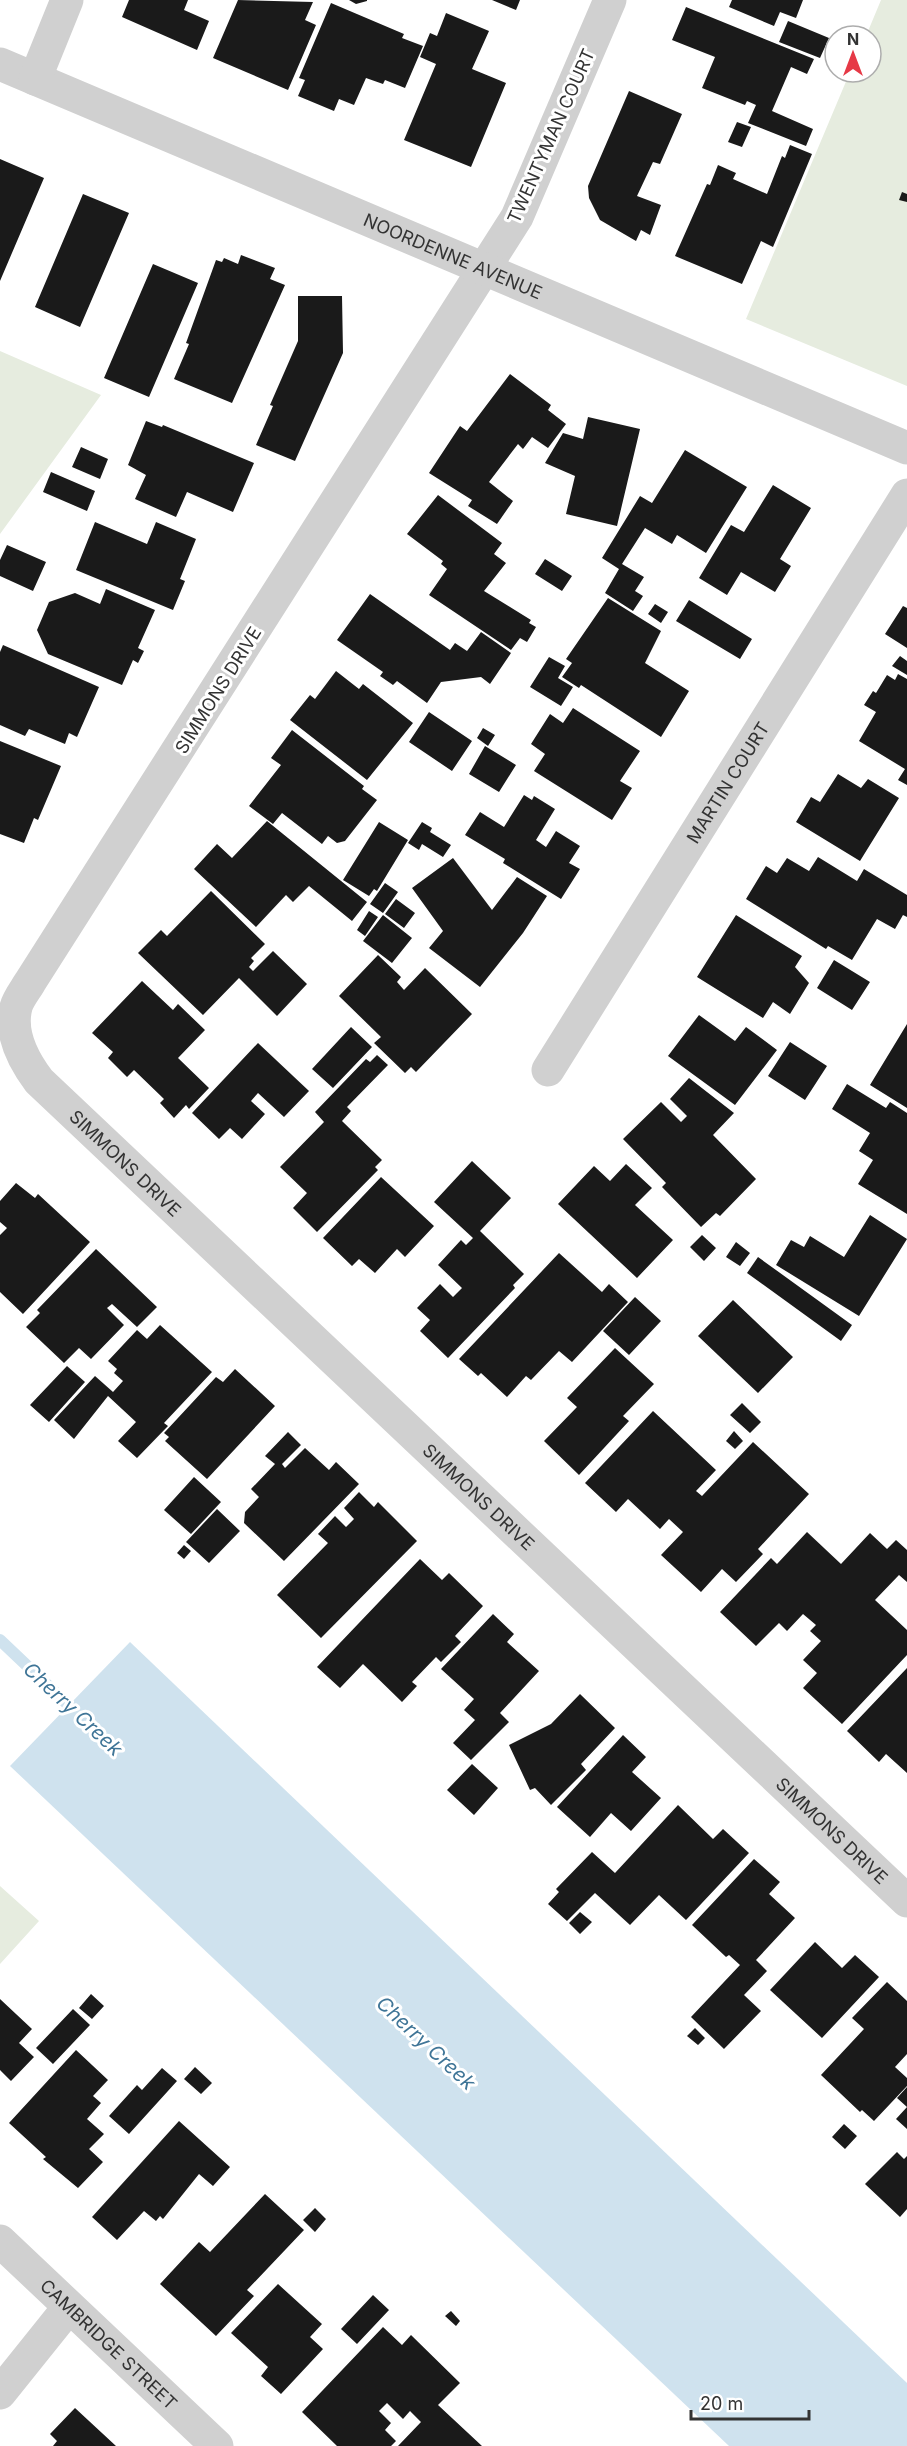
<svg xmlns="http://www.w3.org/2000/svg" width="907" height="2446" font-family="Inter,sans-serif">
	<rect width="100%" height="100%" fill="#fff"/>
	<!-- green -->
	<path fill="#e6ecdf" d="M881,0H907V386L746,319L850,72H871V36H866Z
		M0,351L101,395L0,534Z
		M0,1886L39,1921L0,1964Z"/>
	<!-- water -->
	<path fill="#cfe2ee" d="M130,1642L907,2383V2446H729L10,1766Z"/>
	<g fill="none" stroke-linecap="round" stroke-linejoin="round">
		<!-- stream -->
		<path stroke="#cfe2ee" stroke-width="12" d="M0,1640L80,1716"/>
	</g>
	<!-- building -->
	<path fill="#1a1a1a" d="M129,0H188L184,10L209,21L197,50L122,17Z
		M238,0L313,2L305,20L316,25L288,90L213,58Z
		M349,0H367V1L356,4Z
		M492,0H520L516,10Z
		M732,0H803L796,18L780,12L774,26L729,7Z
		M331,3L404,34L402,38L423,46L405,88L385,80L383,84L366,78L354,105L339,99L334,111L298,96L305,80L299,78Z
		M686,7L814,59L807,74L791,67L772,111L813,129L806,146L748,123L756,105L747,101L745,105L702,88L715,57L672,40Z
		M446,13L489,31L472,69L506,83L471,167L404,140L436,64L420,57L430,33L437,36Z
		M788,21L829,38L820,58L779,42Z
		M629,91L682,114L660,164L653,162L637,196L661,205L650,235L641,230L636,241L600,220L589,198L588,186Z
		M737,122L751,127L742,147L728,142Z
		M790,145L812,154L773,247L761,241L742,284L675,256L707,184L710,185L718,165L736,173L733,179L767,194L782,156L785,158Z
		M0,159L44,178L0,281Z
		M902,192L907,194V202L899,200Z
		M83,194L129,213L80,327L35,307Z
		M241,255L275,268L270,279L285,285L232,403L174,379L189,344L186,343L216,260L222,262L224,258L238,264Z
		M153,264L198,283L149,397L104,378Z
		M298,296H342L343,353L295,461L256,445L273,406L270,405L298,341Z
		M510,374L551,405L548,410L566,424L548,448L532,437L523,449L518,444L489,482L513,501L497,524L468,506L472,500L429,473L460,426L467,431Z
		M588,417L640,429L617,526L566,514L575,476L545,463L563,433L583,439Z
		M146,421L162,427L163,425L254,463L233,512L187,492L176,517L135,499L146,475L128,465Z
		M81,447L108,459L100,479L72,467Z
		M685,450L747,487L706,553L677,535L672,544L645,528L622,564L644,577L635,591L643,596L633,611L605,593L619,569L602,558L640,496L652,503Z
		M51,472L95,491L87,511L43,492Z
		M773,485L811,508L780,559L791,566L775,592L741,572L727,595L699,578L731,525L744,532Z
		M438,495L502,543L494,554L506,563L484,591L531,620L529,623L536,627L527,642L520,638L511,650L429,595L447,569L441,564L443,561L407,534Z
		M95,522L147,544L156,522L196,539L180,579L185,581L173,610L76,570Z
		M7,545L46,562L33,591L0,576V560Z
		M545,559L572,576L562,591L535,574Z
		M106,589L155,610L138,648L144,651L138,663L133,660L122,685L48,654L37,630L49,602L75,593L100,604Z
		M370,594L450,650L455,643L467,651L481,632L511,653L490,684L481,677L441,682L427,703L397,681L393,685L380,676L383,672L337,640Z
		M608,598L661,631L645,663L689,691L661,737L581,685L579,688L562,677L572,663L566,659Z
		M689,600L752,639L740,659L676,621Z
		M655,604L668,612L661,623L648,614Z
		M903,606L907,608V648L885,634Z
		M3,645L99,687L77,737L69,733L65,744L29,729L25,736L0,725V652Z
		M900,656L907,661V675L892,666Z
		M549,657L565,666L558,678L573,687L561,706L530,687Z
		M336,671L359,689L363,684L413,723L367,780L290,720L310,695L315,699Z
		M898,674L907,679V785L898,780L905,769L859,741L876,712L864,705L873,691L876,693L887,675L895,680Z
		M573,708L640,751L620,781L632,788L612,820L534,771L545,754L531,744L550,714L563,723Z
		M429,712L472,741L452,771L409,742Z
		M483,728L495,735L488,746L477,738Z
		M292,730L364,786L362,789L377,800L345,841L337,843L328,836L322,844L282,813L273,824L249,806L281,765L271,758Z
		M0,741L61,766L38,820L34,818L24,843L0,834Z
		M485,746L516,765L499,792L469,774Z
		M838,774L861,788L868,779L899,798L860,861L796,822L811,797L820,802Z
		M524,795L532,800L534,796L555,809L536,840L546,847L556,831L580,846L569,863L580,869L561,899L503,863L505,859L465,835L480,812L504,827Z
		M267,821L367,902L352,921L309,886L293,902L286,895L256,927L194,869L217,844L232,858Z
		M379,822L408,840L377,891L374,889L369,896L343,880Z
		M422,822L432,828L430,832L451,845L443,857L422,844L419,850L408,843Z
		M818,857L857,881L864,869L907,895V917L903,915L895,929L877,919L852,960L828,946L826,949L746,899L766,866L777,873L787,858L809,871Z
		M453,858L492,910L517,877L547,896L523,933L480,987L429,948L443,931L412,888Z
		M385,883L398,892L383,913L370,904Z
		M211,891L265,944L251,958L254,961L249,967L253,971L273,951L307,984L277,1016L239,978L203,1015L138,953L161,930L167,936Z
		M396,899L415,913L404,928L385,914Z
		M369,911L378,917L365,936L357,930Z
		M383,915L412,938L392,963L363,941Z
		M736,915L802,956L795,967L809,983L790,1014L773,1002L763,1018L697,977Z
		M378,955L401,977L397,982L404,990L425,968L472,1014L416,1072L411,1067L405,1073L374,1043L381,1037L339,996Z
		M834,960L870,982L852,1010L817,988Z
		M142,981L173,1010L178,1004L205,1030L178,1058L209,1088L189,1109L186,1105L174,1118L160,1103L164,1099L134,1070L127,1077L108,1058L113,1052L92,1033Z
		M699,1015L735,1041L746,1027L777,1050L735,1105L668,1056Z
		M907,1024V1108L870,1085Z
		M351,1027L372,1047L333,1088L312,1069Z
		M790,1042L827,1066L805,1100L768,1076Z
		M258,1043L309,1091L284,1117L258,1093L251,1101L265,1114L242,1139L230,1128L219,1139L192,1113Z
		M377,1055L388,1065L347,1107L351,1111L342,1121L382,1160L375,1167L378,1170L317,1232L293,1208L307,1193L280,1167L324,1122L315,1112L366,1059L370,1062Z
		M689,1078L734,1113L713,1135L756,1179L720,1216L716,1213L701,1227L662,1187L666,1183L623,1139L661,1102L681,1122L687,1116L670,1099Z
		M847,1084L886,1108L890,1102L907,1113V1214L858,1184L873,1160L859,1151L870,1133L832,1109Z
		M472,1161L511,1198L480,1231L524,1274L513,1285L515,1288L448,1358L420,1331L430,1320L417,1308L440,1284L453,1297L462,1288L438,1265L461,1240L466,1245L473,1238L434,1202Z
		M626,1164L652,1188L635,1205L673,1240L637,1278L558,1204L594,1166L610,1181Z
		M381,1177L434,1226L405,1257L397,1249L375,1273L359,1259L352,1266L323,1238Z
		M16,1183L35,1198L38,1194L90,1242L23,1314L0,1292V1235L7,1228L0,1222V1201Z
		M870,1215L907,1239L859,1316L776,1265L791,1240L804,1247L810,1236L844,1257Z
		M702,1235L716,1248L704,1261L690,1247Z
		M736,1242L750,1253L740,1266L726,1257Z
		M96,1249L157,1307L137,1327L112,1304L107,1308L124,1325L91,1359L79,1348L64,1363L26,1327L40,1313L37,1310Z
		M559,1253L602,1292L609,1284L628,1302L572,1362L559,1351L531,1380L526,1376L507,1397L481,1373L478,1376L459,1359Z
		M758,1257L852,1325L841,1341L747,1273Z
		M635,1297L661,1321L629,1355L603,1331Z
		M733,1300L793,1357L758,1393L698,1336Z
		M160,1325L212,1372L164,1423L168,1426L137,1458L118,1441L136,1422L108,1396L74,1439L54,1420L95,1376L113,1392L123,1381L114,1373L117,1369L108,1361L137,1330L147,1339Z
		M615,1348L654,1384L623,1416L629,1421L579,1475L544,1441L577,1407L567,1398Z
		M67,1366L85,1382L49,1422L30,1405Z
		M235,1369L275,1406L207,1479L165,1441L169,1437L164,1433L216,1377L223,1382Z
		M742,1403L761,1422L750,1433L730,1415Z
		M653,1411L716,1470L696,1491L702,1496L753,1442L809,1494L758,1549L763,1554L736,1582L722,1569L701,1592L661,1555L683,1532L669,1519L660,1529L628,1499L616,1512L585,1483Z
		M734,1431L743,1441L735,1449L726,1441Z
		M288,1432L301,1445L282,1464L285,1468L305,1448L329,1470L336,1462L359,1484L284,1561L244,1523L245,1512L259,1497L251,1489L275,1464L265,1456Z
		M194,1477L221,1502L191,1534L164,1510Z
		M359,1492L374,1507L378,1502L417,1541L321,1638L277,1595L328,1543L318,1534L335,1516L346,1527L354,1519L344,1508Z
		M217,1509L240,1531L209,1563L186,1542Z
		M807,1532L841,1564L870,1533L887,1549L896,1540L907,1550V1582L899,1575L875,1600L907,1630V1655L842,1724L803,1688L817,1673L803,1660L821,1641L810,1631L816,1625L803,1614L787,1631L779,1623L756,1646L720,1612L771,1558L777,1564Z
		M184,1545L191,1551L184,1559L177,1553Z
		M420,1559L442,1580L449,1573L483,1606L455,1636L461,1642L441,1662L436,1657L412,1682L417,1686L402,1702L363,1664L340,1688L317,1667Z
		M493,1614L514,1634L507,1642L539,1671L500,1713L509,1722L471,1760L453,1743L475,1720L464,1710L474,1699L441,1669Z
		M907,1668V1773L886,1754L879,1762L847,1731Z
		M580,1694L615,1728L581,1764L586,1770L551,1805L535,1788L530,1790L509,1745L551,1724Z
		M623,1735L646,1757L632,1772L661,1798L631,1831L611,1813L590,1837L557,1807Z
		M472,1764L498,1788L474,1815L447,1790Z
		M678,1805L713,1839L723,1829L749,1853L686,1920L659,1895L630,1925L595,1893L567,1921L548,1904L559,1892L556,1889L592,1852L615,1873Z
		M754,1859L780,1882L769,1894L795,1918L756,1960L767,1971L744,1995L761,2011L724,2049L691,2017L740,1965L729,1955L726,1957L692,1925Z
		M580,1912L592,1922L580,1934L569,1923Z
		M815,1942L842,1968L855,1955L879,1977L822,2038L770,1990Z
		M887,1982L907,2001V2054L895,2067L907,2078V2086L874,2121L862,2110L860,2112L821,2075L864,2029L852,2018Z
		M91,1994L104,2006L92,2019L79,2008Z
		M0,1999L32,2029L19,2043L34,2057L11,2081L0,2070Z
		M73,2009L90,2025L53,2064L36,2048Z
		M695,2028L705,2038L698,2045L687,2036Z
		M76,2050L108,2080L93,2096L101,2103L87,2119L104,2134L89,2149L103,2162L78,2188L43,2159L46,2157L9,2123Z
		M195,2067L212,2083L201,2094L184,2079Z
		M162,2068L177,2081L129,2134L109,2116L137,2085L142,2090Z
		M907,2087V2129L896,2119L907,2107L897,2098Z
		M179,2121L230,2167L213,2186L199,2174L163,2219L160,2216L156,2221L144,2211L117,2240L92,2217Z
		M844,2124L857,2136L845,2149L832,2137Z
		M897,2152L904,2159L907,2156V2209L900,2217L865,2184Z
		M265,2194L304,2230L247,2290L254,2296L216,2336L160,2284L199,2242L210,2252Z
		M315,2208L326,2219L315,2232L303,2220Z
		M278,2284L322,2324L310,2337L323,2349L281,2394L261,2376L268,2367L231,2333Z
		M373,2295L389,2310L357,2344L341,2329Z
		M451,2311L460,2321L456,2326L445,2316Z
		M383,2327L402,2345L411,2335L460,2383L438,2405L482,2446H398L421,2422L410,2411L403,2419L387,2403L379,2411L391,2423L385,2430L396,2441L391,2446H337L302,2412Z
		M75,2408L116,2446H53L57,2441L50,2434Z"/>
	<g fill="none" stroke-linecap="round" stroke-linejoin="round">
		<!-- minor -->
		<g stroke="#d0d0d0" stroke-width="33">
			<path id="s1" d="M610,0L517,217L30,982C26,989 18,999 16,1007C9,1034 24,1061 39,1081L907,1901"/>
			<path id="s2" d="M0,64L907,448"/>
			<path d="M35,79L67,0"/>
			<path id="s3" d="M548,1070L907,495"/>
			<path id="s4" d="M0,2241L217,2446"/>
			<path d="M0,2393L69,2307"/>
		</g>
	</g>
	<g text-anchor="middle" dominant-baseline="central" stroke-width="6" stroke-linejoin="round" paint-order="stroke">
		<!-- street labels -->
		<g font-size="18" fill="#333" stroke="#fff">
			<text transform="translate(551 136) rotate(-66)">TWENTYMAN COURT</text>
			<text stroke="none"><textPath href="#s2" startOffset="492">NOORDENNE AVENUE</textPath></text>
			<text transform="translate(218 690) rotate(-58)">SIMMONS DRIVE</text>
			<text stroke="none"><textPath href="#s3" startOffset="339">MARTIN COURT</textPath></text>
			<text stroke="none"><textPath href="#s1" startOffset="1371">SIMMONS DRIVE</textPath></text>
			<text stroke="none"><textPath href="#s1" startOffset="1857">SIMMONS DRIVE</textPath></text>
			<text stroke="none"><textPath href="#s1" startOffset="2343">SIMMONS DRIVE</textPath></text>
			<text stroke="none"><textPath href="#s4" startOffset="150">CAMBRIDGE STREET</textPath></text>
		</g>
		<!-- water labels -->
		<g font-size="20" font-style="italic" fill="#3f7597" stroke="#fff">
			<text transform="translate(73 1709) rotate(43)">Cherry Creek</text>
			<text transform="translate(426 2043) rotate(43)">Cherry Creek</text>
		</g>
	</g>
	<!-- north arrow -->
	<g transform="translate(853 54)"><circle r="28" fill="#ffffff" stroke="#adadad" stroke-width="1.5"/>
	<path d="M0-4.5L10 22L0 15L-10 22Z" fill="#e63946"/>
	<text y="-9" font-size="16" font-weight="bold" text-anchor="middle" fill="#333333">N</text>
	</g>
	<!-- scale -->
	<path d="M691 2410v9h118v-9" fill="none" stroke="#333333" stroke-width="3"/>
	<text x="700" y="2410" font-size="18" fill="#333333" stroke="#ffffff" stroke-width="4.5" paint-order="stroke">20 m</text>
</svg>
